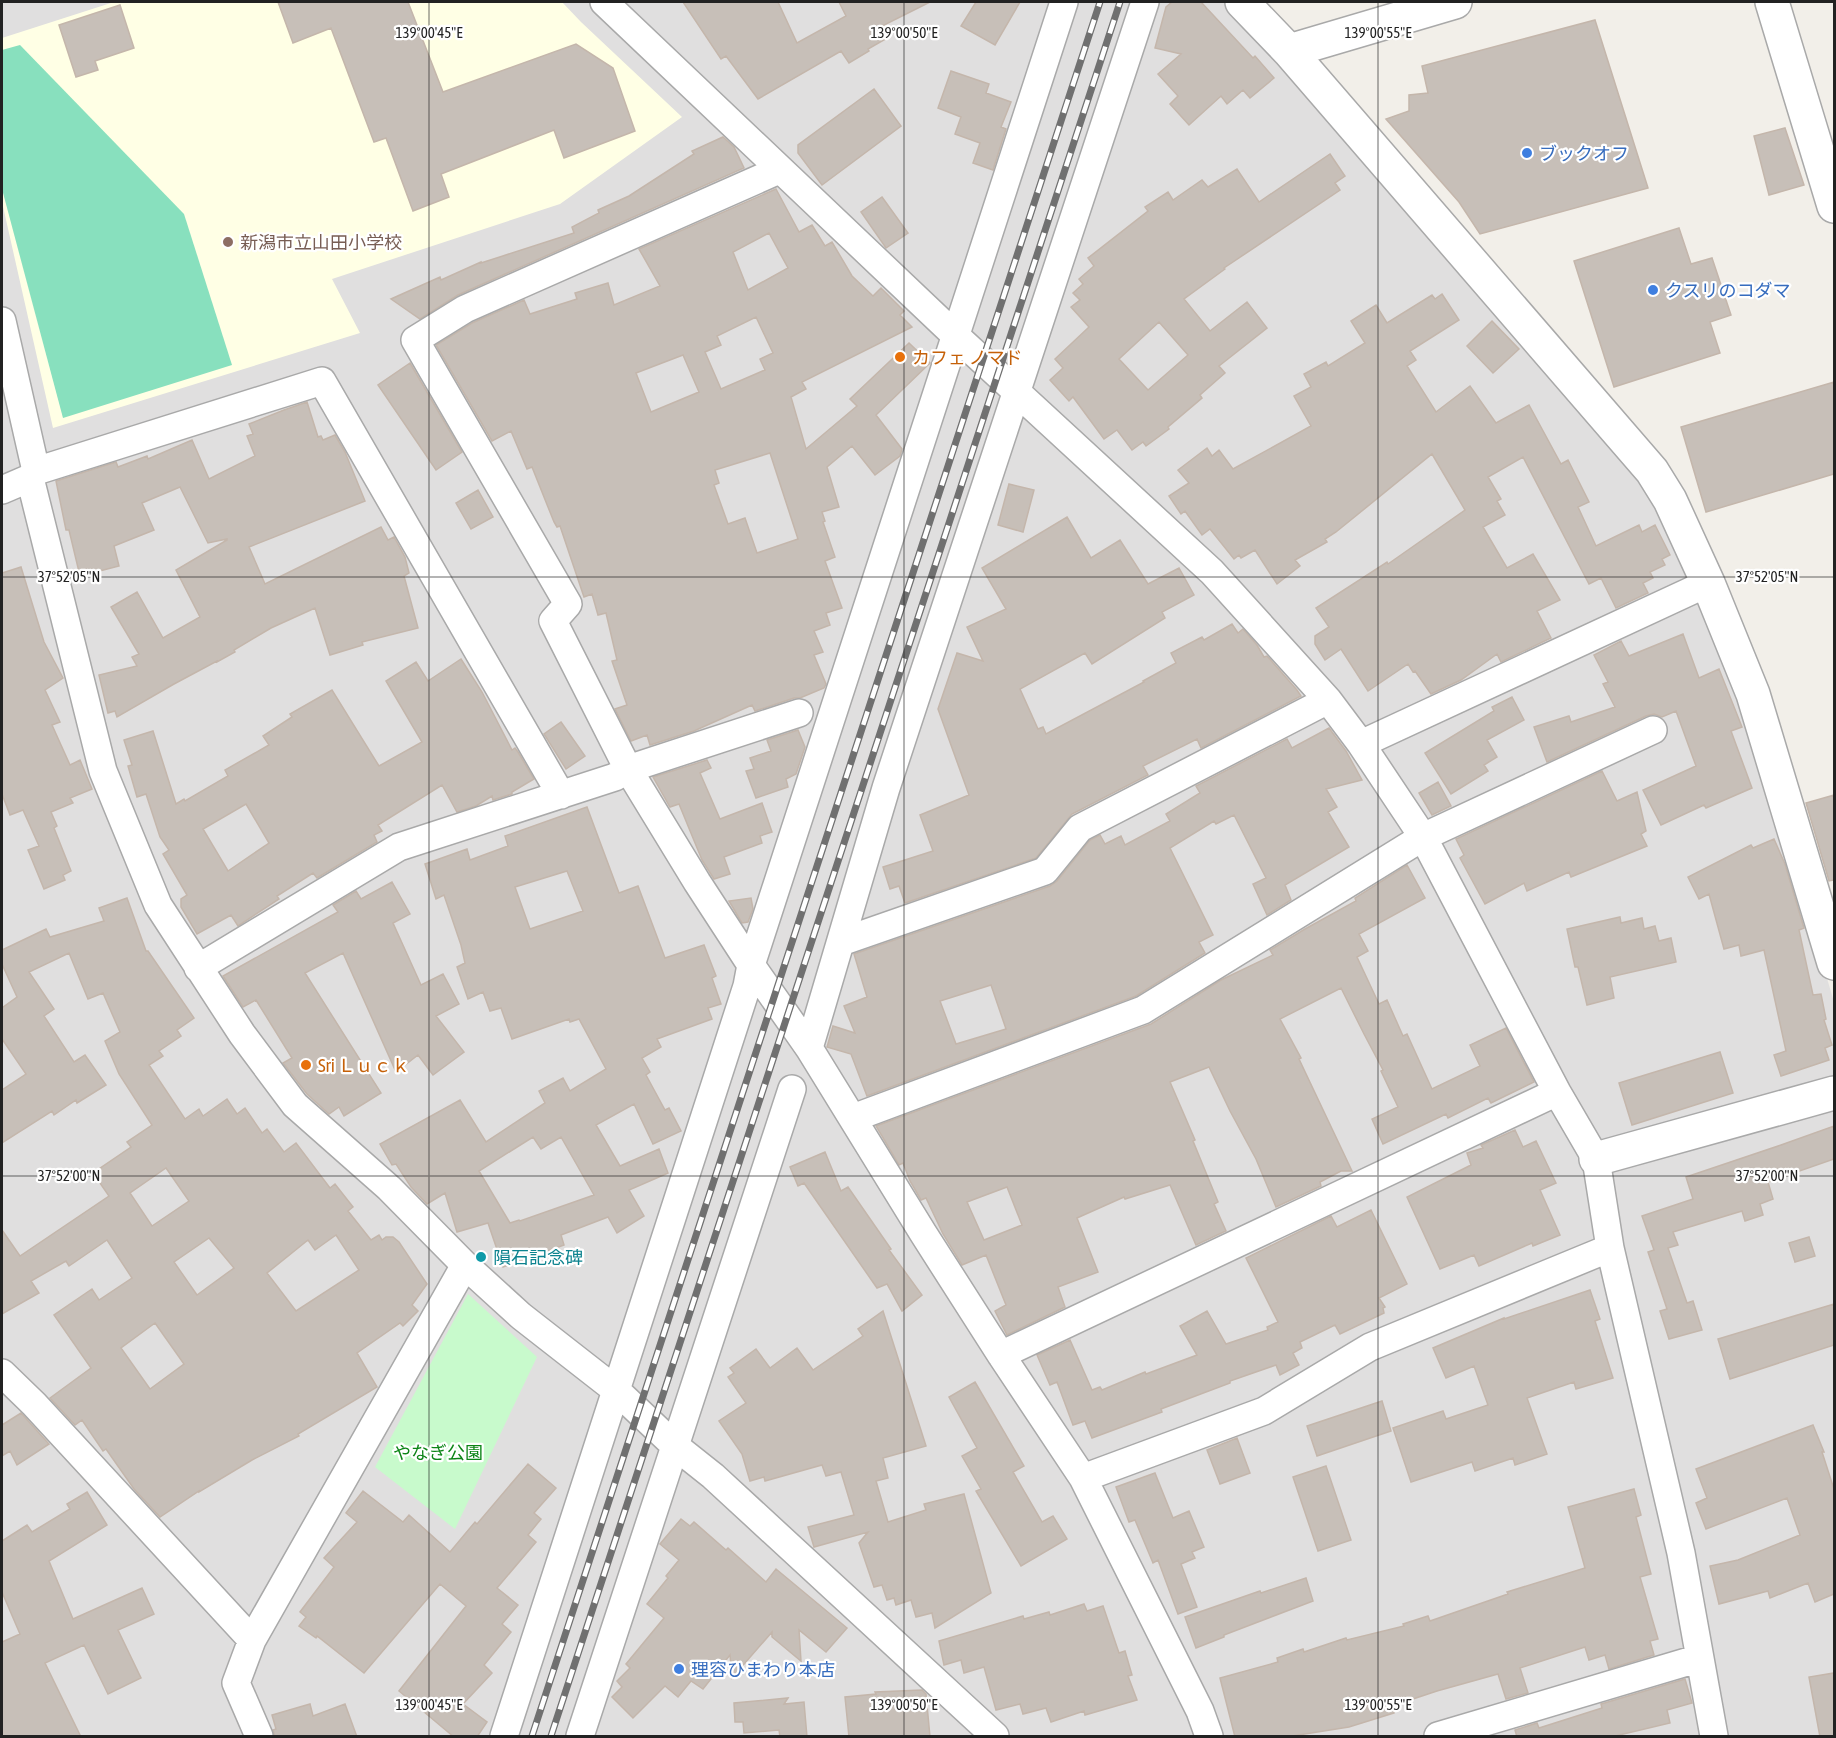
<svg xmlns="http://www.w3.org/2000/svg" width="1836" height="1738" font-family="'Asap Condensed','Noto Sans JP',sans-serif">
	<rect width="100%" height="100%" fill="#f2efe9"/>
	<!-- residential -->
	<path fill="#e0dfdf" d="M5,2H1228L1654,485L1751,722L1834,1002V1736H2V3Z"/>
	<!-- education -->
	<path fill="#ffffe5" d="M114,2H562L581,22L682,117L560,204L332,279L360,333L53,428L2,202V38Z"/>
	<!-- park -->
	<path fill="#c8facc" d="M468,1294L537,1357L455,1529L375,1467Z"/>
	<!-- pitch -->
	<path fill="#88e0be" d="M20,45L184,214L232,365L63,418L2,189V50Z"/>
	<!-- building -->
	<path fill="#c7bfb8" stroke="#c4b6ab" stroke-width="1.5" fill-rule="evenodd" d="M278,2H408L443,92L576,44L613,68L635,131L564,158L554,130L441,174L449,197L413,211L386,138L374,142L331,28L293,43Z
		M683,2H778L797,43L846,16L839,2H930L882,26L889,37L868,49L869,51L849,63L841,51L758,99L726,56L721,59Z
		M976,2H1020L995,45L961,26Z
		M1172,2H1201L1253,58L1255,56L1274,78L1250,98L1243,90L1227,104L1221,96L1189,125L1170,104L1178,96L1158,74L1181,54L1155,48L1166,7Z
		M120,5L134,48L95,61L98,70L76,77L59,25Z
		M1595,20L1648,188L1480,234L1459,202L1386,119L1409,111V95L1428,93L1422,66Z
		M951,71L989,84L986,93L1011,102L1001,127L1006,129L993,170L973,163L980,143L955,134L961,117L938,108Z
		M874,89L901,126L822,185L798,153V145Z
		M1785,128L1804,185L1769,195L1754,136Z
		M723,137L734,147L744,168L458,295L420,319L391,299L440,277L441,280L481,262V263L574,233L572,227L599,213L598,210L629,196L694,154L692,151Z
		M1330,154L1345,176L1335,183L1340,190L1224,268L1225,269L1184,299L1210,331L1247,302L1267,328L1219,366L1225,373L1200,395L1202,398L1168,427L1169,429L1146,446L1143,442L1132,450L1117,430L1104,439L1073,397L1069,401L1050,380L1063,368L1055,359L1089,327L1071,307L1080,300L1073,293L1083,284L1079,279L1094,266L1088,258L1148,211L1145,207L1168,192L1173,200L1202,180L1208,187L1237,169L1259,202ZM1159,322L1188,355L1148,390L1119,359Z
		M776,189L799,232L812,225L825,246L832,242L852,276L873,296L881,288L904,311L900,315L912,327L802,382L806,389L791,397L806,449L857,406L850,399L909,343L930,363L876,415L902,449L900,456L875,475L852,446L827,467L839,507L822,512L825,521L823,522L835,557L825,561L842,608L826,613L830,625L814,631L823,652L814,655L826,684L824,688L800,698H794L755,711L752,705L694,731L650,745L647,735L631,741L615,709L627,705L612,661L617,660L606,613L598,615L592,594L584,597L560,526L557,527L554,522L532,467L527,469L511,431L492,441L436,345L472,323L524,300L530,314L577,299L575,293L608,283L614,305L660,286L639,249ZM769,233L788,268L748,290L733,252ZM756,317L773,353L760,359L765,370L721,389L705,352L721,345L717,336ZM683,355L699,392L651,412L636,373ZM770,453L798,539L757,553L745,518L728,524L714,485L719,483L715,470Z
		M882,197L908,233L886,248L861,212Z
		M1679,228L1691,264L1712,258L1731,315L1710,322L1720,353L1614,387L1574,261Z
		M1442,294L1459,320L1410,351L1416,360L1407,366L1436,412L1470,386L1496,423L1529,405L1561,464L1568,460L1589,502L1578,507L1596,546L1639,525L1642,532L1655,525L1670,555L1662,559L1665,565L1650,572L1653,578L1643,583L1648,593L1616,608L1601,578L1589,584L1523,457L1488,477L1501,499L1497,501L1505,515L1483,527L1507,568L1533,554L1560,600L1537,611L1551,638L1501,662L1497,654L1461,680L1431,694L1415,671L1413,672L1408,664L1368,691L1341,649L1325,660L1315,644V636L1329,627L1316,608L1387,562L1388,564L1465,510L1432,454L1336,532L1325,539L1327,542L1295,560L1300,566L1277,584L1255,550L1241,558L1239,555L1234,559L1210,529L1202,535L1185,511L1181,514L1169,496L1189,483L1178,470L1207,448L1212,456L1219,450L1233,469L1311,426L1294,396L1311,387L1304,374L1326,362L1328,366L1365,343L1351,321L1376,305L1387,323L1432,295L1435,299Z
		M1492,321L1519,349L1493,373L1467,346Z
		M410,363L462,452L436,470L378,385Z
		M1834,382V474L1706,512L1681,427Z
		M307,402L318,437L321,436L323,440L335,435L345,452L365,501L249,547L265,584L381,527L388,540L394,537L405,557L409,573L404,576L418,628L362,642L363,645L330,655L315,608L271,628L234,650L235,652L217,662V661L174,684L117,717L115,711L108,713L99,675L137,666L132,657L139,654L111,607L137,592L163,638L200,617L176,570L227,540V539L208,543L180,487L142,503L154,530L114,546L119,566L80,576L69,530H66L56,481L116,462L118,467L147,456L148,459L192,440L209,479L255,456L247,436L253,434L249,424L284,410Z
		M1009,484L1034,490L1023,532L998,525Z
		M478,490L493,517L471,529L456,503Z
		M1067,517L1091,558L1120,540L1148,584L1179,568L1194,595L1162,612L1165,618L1092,664L1085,653L1020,689L1038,729L1043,727L1046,734L1144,682L1143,681L1176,663L1171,653L1202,637L1204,640L1232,624L1238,633L1243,629L1257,645L1264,657L1267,656L1297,690L1301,696L1201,748L1197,739L1143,766L1148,775L1072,814L1036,858L905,903L899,886L890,889L883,867L933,851L920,815L969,795L938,709L957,653L983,661L967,627L1006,609L982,568Z
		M21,567L44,642L63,678L45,690L60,722L52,725L70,765L80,760L92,789L70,798L73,803L51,812L57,826L54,828L71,871L63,875L65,880L44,889L28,850L39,846L23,810L10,815L2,794V573Z
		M1683,634L1699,678L1719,669L1742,727L1731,731L1752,788L1706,808L1704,805L1661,825L1643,790L1696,766L1676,711L1662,717L1654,714L1646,716L1547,762L1534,727L1569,716L1571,722L1615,707L1603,684L1608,682L1594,655L1621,641L1629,656Z
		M461,659L482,692L512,750L515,748L518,752L534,779L512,792V794L493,800L492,796L476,806L457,812L442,785L378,825L382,831L374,835L377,842L317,878L313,873L277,896L279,899L238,926L231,915L197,934L181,907V899L187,895L163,854L169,850L160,837L146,794L137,797L128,766L132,765L124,740L153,731L176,804L184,799L185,801L228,776L225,770L269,745L263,736L292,717L290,714L332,690L379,766L422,742L386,681L416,662L428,681ZM246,804L269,843L228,871L203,829Z
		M1512,697L1524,720L1487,740L1497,757L1484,765L1488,771L1451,794L1425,753L1494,711L1492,707Z
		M561,722L585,756L566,769L544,734Z
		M1329,728L1346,751L1362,780L1326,789L1337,807L1328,812L1349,847L1285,885L1291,900L1267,915L1253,884L1266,878L1234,815L1216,824L1214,821L1170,848L1213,935L1199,942L1205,953L1136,996L867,1096L851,1054L827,1047L833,1026L855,1033L844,1006L867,997L854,954L1050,886L1057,881L1090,840L1100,835L1105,844L1121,836L1125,845L1170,821L1166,814L1200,793L1196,786L1287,739L1292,748ZM991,985L1006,1029L956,1044L940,1001Z
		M798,730L805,747L796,774L786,779L788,787L756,798L746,771L754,769L750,758L771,751L767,740Z
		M707,760L711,768L700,773L720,819L762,803L772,832L760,836L762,843L724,857L730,874L714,879L702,860L679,804L670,807L653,777Z
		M1602,771L1617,801L1637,792L1646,831L1641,834L1647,846L1571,877L1569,872L1527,891L1524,883L1485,904L1460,858L1464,855L1456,839Z
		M1438,782L1451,806L1432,815L1419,793Z
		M1834,795V880L1829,881L1806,803Z
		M587,807L619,893L638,886L665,958L704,945L716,976L712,978L721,1004L708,1008L712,1019L657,1039L661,1047L642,1058L650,1072L646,1075L665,1110L669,1108L681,1131L653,1144L634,1104L596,1125L620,1166L659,1149L668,1173L629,1190L644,1216L617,1233L608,1217L561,1235L564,1245L503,1267L488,1223L457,1232L445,1193L427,1204L411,1187L396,1164L392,1165L380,1144L460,1100L486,1142L545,1103L539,1091L563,1078L570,1091L606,1069L579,1019L570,1022L569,1019L512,1039L501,1008L490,1011L483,992L468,999L457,967L465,963L461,945L444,895L436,899L425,864L467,849L470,860L508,846L505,836ZM567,871L583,911L530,929L515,887ZM533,1137L541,1149L561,1137L594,1195L520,1221L519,1220L510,1223L479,1171Z
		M1774,839L1785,864L1804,928L1799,930L1813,995L1821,994L1826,1019L1824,1020L1832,1045L1825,1048L1829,1060L1781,1076L1774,1055L1786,1051L1764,950L1741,956L1739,945L1724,949L1709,894L1699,899L1688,877L1751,845L1753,848Z
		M1407,865L1425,898L1359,934L1368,951L1357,957L1379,1004L1387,1000L1403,1036L1407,1034L1432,1089L1480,1066L1470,1045L1506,1028L1534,1082L1491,1103L1488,1098L1448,1118L1446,1114L1383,1144L1372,1119L1398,1107L1381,1071L1383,1070L1364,1034L1341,988L1280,1019L1301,1058L1299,1059L1352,1171H1341L1320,1182L1321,1186L1276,1207L1256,1159L1230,1111L1209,1067L1170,1082L1195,1140L1193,1141L1218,1202L1214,1204L1226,1231L1196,1245L1170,1185L1125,1199L1124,1197L1077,1218L1098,1272L1058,1287L1065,1307L1007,1335L995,1311L1006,1305L986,1255L962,1265L943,1234L926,1198L921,1200L910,1181L903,1163L899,1165L876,1126L1151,1024L1221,980L1273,955L1270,950L1305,929L1356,901L1355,898ZM1007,1187L1022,1225L984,1240L967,1202Z
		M392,882L410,914L393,923L421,985L443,974L459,1004L436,1016L464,1052L433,1075L418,1055L396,1072L343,953L305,973L381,1093L344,1116L339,1107L329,1114L307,1094L283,1063L292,1058L256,1000L243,1007L223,976L338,912L333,905L356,891L361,899Z
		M127,898L146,951H148L194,1018L177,1030L181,1036L159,1051L163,1056L149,1065L185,1119L199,1109L203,1116L227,1099L237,1114L245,1108L262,1133L267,1129L284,1152L296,1143L330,1188L335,1184L353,1207L348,1211L371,1240L379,1235L382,1240L386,1237H393L399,1242L427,1284L412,1305L418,1311L403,1326L400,1323L357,1353L377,1387L298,1434L299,1436L252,1460L199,1492V1491L160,1517L134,1489L106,1449L103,1451L82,1420L75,1425L50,1398L91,1368L54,1315L92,1289L99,1300L132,1278L107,1240L69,1266L66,1261L31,1281L39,1293L2,1314V1230L20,1256L109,1196L93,1173L131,1147L127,1142L152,1125L119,1074L105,1041L120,1032L103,993L88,999L69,953L29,972L54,1009L44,1016L74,1062L85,1055L106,1085L77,1103L76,1100L54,1115L52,1111L2,1143V1090L26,1074L2,1039V1008L17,997L2,964V950L46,929L50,937L104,921L99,908ZM166,1168L189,1201L152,1226L130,1193ZM336,1235L359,1270L296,1311L267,1273L308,1240L315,1250ZM209,1238L234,1268L197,1295L174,1262ZM155,1323L184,1364L150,1389L121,1348Z
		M751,898L753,909L748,922L742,923L729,901Z
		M1620,917L1621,923L1642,918L1644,929L1655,926L1659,941L1671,938L1676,962L1610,977L1614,998L1587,1005L1578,967H1575L1567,929Z
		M1720,1052L1733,1093L1632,1125L1619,1083Z
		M1834,1126V1159L1768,1182L1773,1199L1760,1204L1763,1215L1745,1221L1742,1211L1673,1232L1678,1245L1668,1248L1687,1303L1693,1301L1702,1330L1669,1339L1660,1311L1667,1309L1648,1252L1654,1250L1642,1216L1693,1199L1686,1177L1781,1145Z
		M1515,1130L1523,1147L1536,1141L1556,1183L1540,1190L1560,1235L1533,1246L1532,1243L1479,1266L1474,1255L1440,1269L1407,1197L1471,1165L1467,1153L1483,1148L1481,1145Z
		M825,1152L841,1191L848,1187L891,1249L889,1250L922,1295L902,1311L887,1284L877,1288L804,1183L798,1186L790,1167Z
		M1371,1210L1407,1284L1379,1298L1385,1307L1383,1308L1384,1313L1340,1334L1335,1325L1300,1342L1302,1348L1293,1353L1299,1365L1280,1375L1276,1365L1230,1381V1383L1161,1409L1162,1412L1092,1438L1085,1421L1073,1425L1057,1382L1050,1385L1037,1355L1070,1340L1092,1390L1100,1387L1102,1390L1145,1372L1146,1374L1197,1355L1180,1326L1207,1311L1226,1344L1268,1330L1267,1327L1278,1322L1246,1258L1331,1216L1337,1227Z
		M1809,1237L1815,1256L1795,1262L1789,1243Z
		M1590,1290L1600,1319L1595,1321L1613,1378L1576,1389L1574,1382L1527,1398L1547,1454L1515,1465L1513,1458L1475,1471L1472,1462L1411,1482L1393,1428L1443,1411L1446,1419L1488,1405L1474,1366L1446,1378L1433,1348L1504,1318V1319Z
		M1834,1304V1345L1730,1379L1718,1339Z
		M883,1311L926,1446L883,1458L888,1478L876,1481L888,1522L926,1510L924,1504L964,1494L991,1593L935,1628L932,1613L916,1617L911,1600L896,1605L894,1598L887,1600L882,1585L874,1587L859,1543L868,1532L814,1547L808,1527L854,1515L841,1472L826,1476L822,1465L765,1481L764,1477L750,1481L742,1454L719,1421L746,1403L728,1377L734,1373L730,1368L756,1349L770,1368L797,1348L813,1370L863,1336L858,1329Z
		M975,1382L1024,1466L1013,1472L1042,1522L1053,1516L1067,1539L1021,1566L976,1491L981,1489L962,1456L977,1448L949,1397Z
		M1382,1401L1391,1431L1317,1456L1307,1426Z
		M21,1413L49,1444L17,1465L10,1451L2,1456V1425Z
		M1813,1425L1824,1452H1822L1834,1489V1594L1815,1602L1808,1583L1770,1598L1768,1591L1719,1604L1710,1566L1738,1560L1800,1535L1787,1498L1706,1529L1696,1503L1707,1498L1696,1469Z
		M1237,1438L1250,1473L1220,1484L1207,1450Z
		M528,1464L556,1488L534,1513L541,1519L528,1535L536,1542L497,1588L518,1605L502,1624L511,1632L484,1665L492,1673L463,1704L487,1722L477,1737H454L399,1691L466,1606L440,1584L364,1673L317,1636L316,1638L299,1626L306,1617L300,1612L334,1567L324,1558L357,1522L346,1513L363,1491L403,1522L409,1515L450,1552L475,1522L477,1524Z
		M1326,1466L1351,1540L1318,1551L1293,1477Z
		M1155,1473L1173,1518L1189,1511L1204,1547L1192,1552L1195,1558L1181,1564L1197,1607L1178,1614L1158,1560L1153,1563L1135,1520L1129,1522L1116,1487Z
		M1634,1489L1641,1515L1636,1517L1651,1574L1640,1577L1658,1639L1650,1641L1654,1655L1609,1669L1605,1655L1589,1660L1585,1647L1520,1668L1528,1693L1506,1699L1498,1674L1437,1691L1392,1706L1394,1713L1349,1727L1286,1737H1235L1220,1678L1278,1662L1277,1658L1303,1649L1304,1652L1346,1638L1347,1640L1404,1626L1403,1624L1428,1616L1430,1621L1508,1594L1507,1592L1585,1568L1568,1507Z
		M87,1492L107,1525L49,1561L73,1619L142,1588L154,1614L118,1630L141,1678L108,1694L84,1645L45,1663L81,1737H2V1642L20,1634L2,1592V1541L27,1525L32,1532L70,1509L67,1504Z
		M681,1519L690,1526L694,1522L726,1550L728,1548L766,1582L776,1569L847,1628L826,1652L799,1630L801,1661L772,1637V1632L732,1678L730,1655L703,1689L691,1681L678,1697L665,1686L633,1718L612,1697L622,1687L617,1681L630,1668L626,1664L664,1618L647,1604L668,1578L666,1576L679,1560L660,1544Z
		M1306,1578L1313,1601L1224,1635V1637L1196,1648L1185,1617L1260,1591L1261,1593Z
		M1084,1604L1087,1611L1103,1606L1119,1653L1125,1651L1132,1675L1128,1676L1137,1700L1085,1715L1084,1711L1051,1722L1046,1708L1023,1714L1020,1704L996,1710L984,1667L964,1673L961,1660L944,1665L939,1641L1023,1616L1024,1619L1049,1612L1050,1615Z
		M1834,1673V1737H1820L1809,1677Z
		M1685,1679L1692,1703L1667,1710L1670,1723L1611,1737H1517L1515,1730L1537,1723L1539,1728L1602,1708L1601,1704L1618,1699Z
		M922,1690L926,1694L930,1737H849L845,1697L876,1694L875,1692Z
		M788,1698L784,1704L804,1702L807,1737H780L779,1730L744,1733L743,1722H735L734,1703Z
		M310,1704L313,1716L345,1704L357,1737H275L273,1730L276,1729L272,1715Z"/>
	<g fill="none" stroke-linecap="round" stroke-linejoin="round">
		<!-- minor casing -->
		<g stroke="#a9a9a9" stroke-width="30">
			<path id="minor" d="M604,2L956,336L1212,572L1328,700L1361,744L1423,837L1557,1092L1596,1159L1610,1248L1681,1553L1714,1736
				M779,170L465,309L415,340L568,604L553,621L628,769L697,882L751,965L809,1048L923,1233L1001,1355L1083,1478L1200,1711L1209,1736
				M2,321L36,471
				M30,478L103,771L158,905L242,1034L295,1105L389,1188L465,1265L521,1316L617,1391L674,1445L713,1476L995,1736
				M2,490L30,478L36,471L322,381L561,795
				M1361,744L1708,583
				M841,942L1045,871L1080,828L1328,700
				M198,968L399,847L615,777L628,769L799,713
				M809,1048L886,788L1145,2
				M853,1118L1143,1010L1423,837L1653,730
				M1001,1355L1557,1092
				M2,1373L34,1404L252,1640
				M1083,1478L1264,1411L1370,1347L1610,1248
				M259,1736L236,1683L252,1640L465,1265
				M504,1736L747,986L751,965L1064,2
				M580,1736L792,1089
				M1438,1736L1700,1658"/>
		</g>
		<!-- tertiary casing -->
		<g stroke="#a9a9a9" stroke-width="36">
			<path id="tertiary" d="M1242,2L1289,51L1652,471L1670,500L1708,583L1753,694L1834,963
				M1772,2L1834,206
				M1289,51L1455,2
				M1596,1159L1834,1093"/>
		</g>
		<!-- minor -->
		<use href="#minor" stroke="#fff" stroke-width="27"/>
		<!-- tertiary -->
		<use href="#tertiary" stroke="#fff" stroke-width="33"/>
		<!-- rail casing -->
		<g stroke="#707070" stroke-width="7">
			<path id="rail" d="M532,1736L1100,2
				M551,1736L1120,2"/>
		</g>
		<!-- rail -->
		<use href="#rail" stroke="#fff" stroke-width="4.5" stroke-dasharray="14" stroke-linecap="butt"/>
	</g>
	<!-- ticks -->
	<path fill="none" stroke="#222" stroke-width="1.5" stroke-opacity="0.45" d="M429,2V1736M904,2V1736M1378,2V1736M2,577H1834M2,1176H1834"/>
	<!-- markers -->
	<g fill="#3f7fe0" stroke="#fff" stroke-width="2">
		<circle cx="1527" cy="153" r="6"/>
		<circle cx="1653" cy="290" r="6"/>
		<circle cx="679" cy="1669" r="6"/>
	</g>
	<circle fill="#8d6e63" stroke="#fff" stroke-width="2" cx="228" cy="242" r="6"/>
	<g fill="#e8710a" stroke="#fff" stroke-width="2">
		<circle cx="900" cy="357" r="6"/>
		<circle cx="306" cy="1065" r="6"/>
	</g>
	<circle fill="#0f9aa8" stroke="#fff" stroke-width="2" cx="481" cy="1257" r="6"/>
	<g text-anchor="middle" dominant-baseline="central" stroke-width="4.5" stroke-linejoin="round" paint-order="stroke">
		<!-- shop labels -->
		<g font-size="18" fill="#366cbe" stroke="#fff" text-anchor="start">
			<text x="1539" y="153">ブックオフ</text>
			<text x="1665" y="290">クスリのコダマ</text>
			<text x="691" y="1669">理容ひまわり本店</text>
		</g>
		<!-- education labels -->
		<g font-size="18" fill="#785e54" stroke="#fff" text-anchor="start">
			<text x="240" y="242">新潟市立山田小学校</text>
		</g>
		<!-- food labels -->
		<g font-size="18" fill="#c56008" stroke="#fff" text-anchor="start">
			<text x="912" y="357">カフェ ノマド</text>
			<text x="318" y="1065">Sri Ｌｕｃｋ</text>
		</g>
		<!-- culture labels -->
		<g font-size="18" fill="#0d838f" stroke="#fff" text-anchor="start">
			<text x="493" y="1257">隕石記念碑</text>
		</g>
		<!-- park labels -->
		<g font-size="18" fill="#0c8416" stroke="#fff">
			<text x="438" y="1452">やなぎ公園</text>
		</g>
	</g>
	<g font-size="15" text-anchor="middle" fill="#222" stroke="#fff" stroke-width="4.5" stroke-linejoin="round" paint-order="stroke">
		<text x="429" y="38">139°00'45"E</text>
		<text x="904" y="38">139°00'50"E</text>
		<text x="1378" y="38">139°00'55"E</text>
		<text x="69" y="582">37°52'05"N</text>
		<text x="1767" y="582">37°52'05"N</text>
		<text x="69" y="1181">37°52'00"N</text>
		<text x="1767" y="1181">37°52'00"N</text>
		<text x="429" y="1710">139°00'45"E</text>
		<text x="904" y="1710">139°00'50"E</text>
		<text x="1378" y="1710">139°00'55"E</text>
	</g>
	<!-- border -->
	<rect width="1836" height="1738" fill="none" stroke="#222222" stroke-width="6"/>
</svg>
